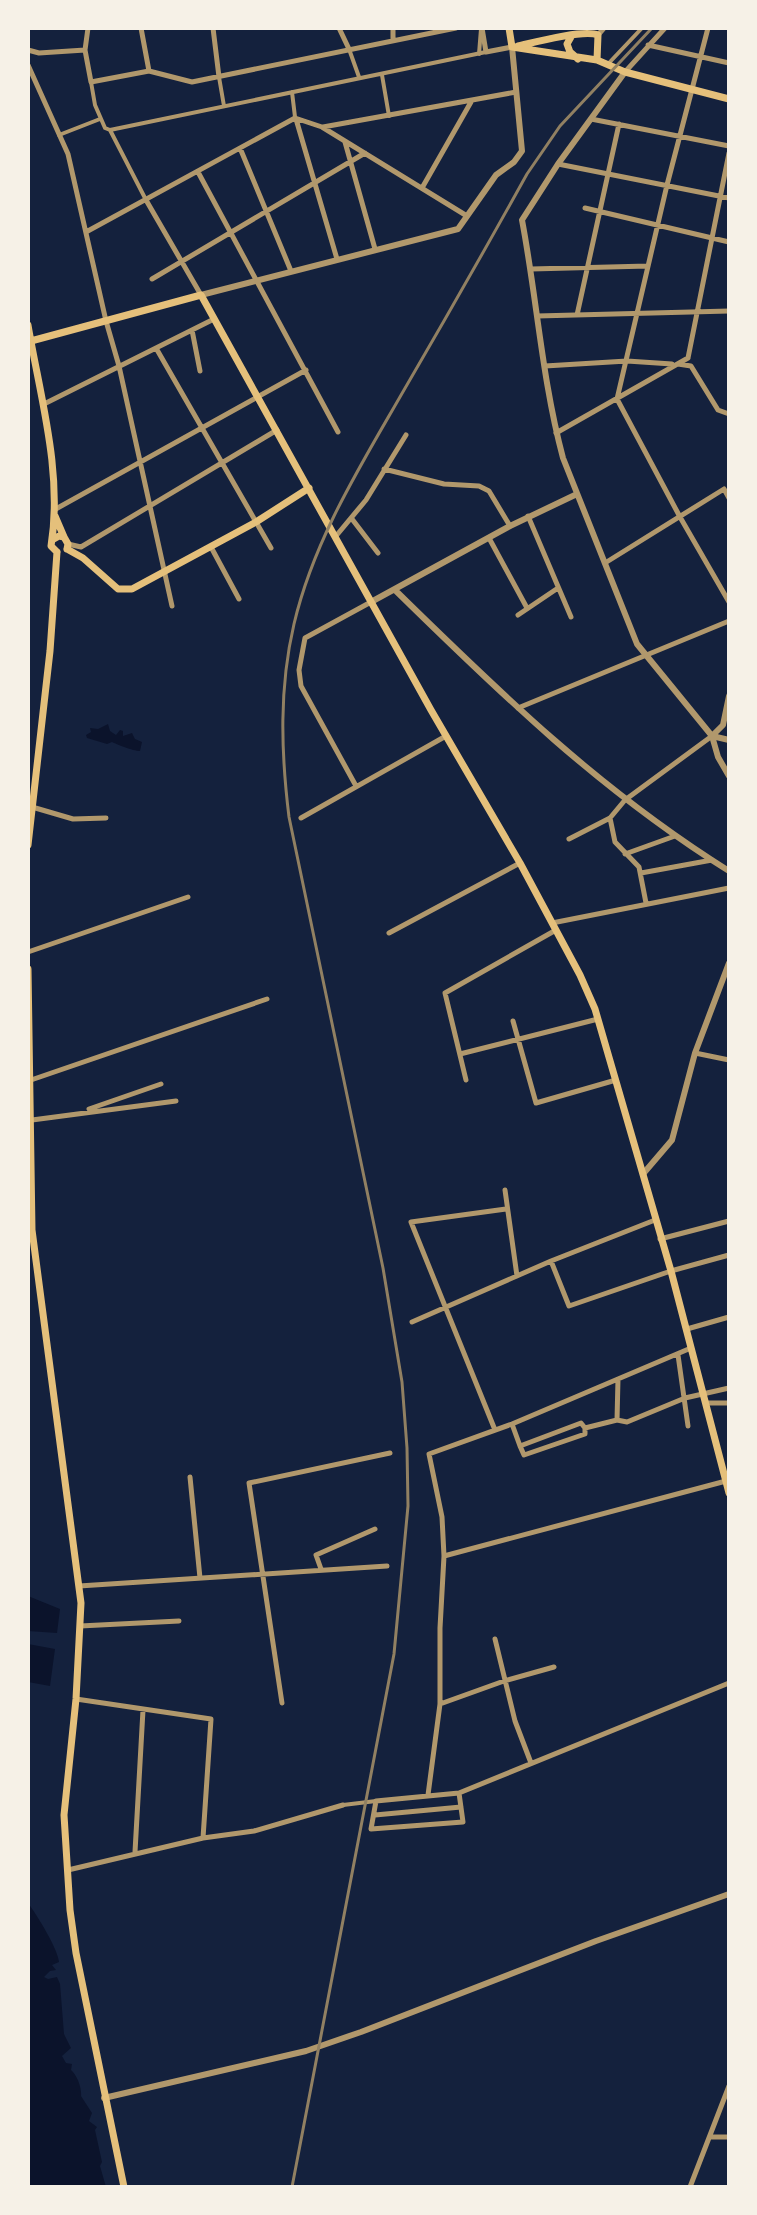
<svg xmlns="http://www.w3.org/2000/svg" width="757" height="2215" font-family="'Archivo Narrow',sans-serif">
	<rect width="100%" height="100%" fill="#14213d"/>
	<!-- water -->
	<path fill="#0b132b" d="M108,724L110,731L116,735L120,730L123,731V736L132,733L135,739L142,742L140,751C133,751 116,744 112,742L107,744L87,738L86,735L91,732L90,728L98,729Z
		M28,1596L60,1609L57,1633L28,1631Z
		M28,1644L55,1649L50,1686L28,1682Z
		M28,1903C37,1915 58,1949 59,1962L52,1965L56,1970L50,1971L44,1977L48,1979L57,1977L60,1984L64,2034L71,2048L62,2056L66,2063L72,2064L71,2070C77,2075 82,2088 81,2096L92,2113L89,2121L97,2127L95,2130L102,2162L100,2166L106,2187H28Z"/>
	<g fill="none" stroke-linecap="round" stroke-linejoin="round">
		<!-- pedestrian -->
		<path stroke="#b1986c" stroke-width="4" d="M349,49L359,77
			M479,54L481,29
			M608,64L642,28
			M382,75L389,116
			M219,77L224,106
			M91,82L95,105L105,128L110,130L146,200
			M292,92L295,117
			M110,130L486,52
			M59,135L100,119
			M343,1805L376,1801"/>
		<!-- minor -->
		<path stroke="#b1986c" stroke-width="5" d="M88,28L85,50L91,82L149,71L192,82L456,28
			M141,28L149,71
			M213,28L219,77
			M339,28L349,49
			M482,28L486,52L512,47
			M708,28L667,185L617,399L680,517L729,602
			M598,35L604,28
			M393,40V28
			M648,45L729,63
			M28,50L39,53L85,50
			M28,65L68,154L106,321L119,366L172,606
			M625,72L665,28
			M295,118L322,127L467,216
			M296,119L337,259
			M591,119L729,146
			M323,127L516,92
			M345,142L375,249
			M240,148L291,271
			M558,164L729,198
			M198,172L338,432
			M422,188L471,102
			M146,200L201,295
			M585,208L729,242
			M86,232L295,118
			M531,269L648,266
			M152,279L365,153
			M577,315L619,124
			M537,316L729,311
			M192,330L200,371
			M156,348L271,548
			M688,358L729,153
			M678,364L691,366L718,410L729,414
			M545,366L627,361L672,364
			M44,404L214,319
			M556,433L688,358
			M384,469L444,484L479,486L489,491L510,526
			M54,510L306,370
			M528,516L571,617
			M352,519L378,553
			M336,536L366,500L406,435
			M489,538L527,608
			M68,544L81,547L277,430
			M211,547L239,599
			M605,563L724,489L729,498
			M518,615L558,588
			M518,708L729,621
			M356,786L301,686L299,670L305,638L371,602
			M32,807L73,819L106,818
			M301,818L446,736
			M569,839L610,818
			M625,854L675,836
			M641,873L712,860
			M646,903L639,867L615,842L610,818L625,800L712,736
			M552,923L729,888
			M389,933L520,863
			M28,952L188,897
			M513,1021L536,1103L616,1080
			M695,1053L729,1060
			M460,1054L598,1019
			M31,1080L267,999
			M466,1080L445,993L556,930
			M89,1109L161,1084
			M32,1120L176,1101
			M505,1190L517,1276
			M660,1239L729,1221
			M551,1261L569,1306L671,1271L729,1255
			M412,1322L551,1261L655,1220
			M687,1329L729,1317
			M678,1355L688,1426
			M706,1403H729
			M617,1420L618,1379
			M581,1423L585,1428V1434L524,1455L520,1446Z
			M512,1424L520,1446
			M585,1428L617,1420L627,1422L685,1398L729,1388
			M495,1430L411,1222L506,1209
			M190,1477L200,1578
			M444,1556L726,1481
			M321,1569L316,1555L375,1529
			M79,1586L387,1566
			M80,1626L179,1621
			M495,1639L515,1721L531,1763
			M76,1699L211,1719L203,1838
			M282,1703L249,1483L390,1453
			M440,1704L504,1681L554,1667
			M459,1793L463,1822L371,1829L376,1801L459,1793L729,1683
			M428,1795L440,1704V1628L444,1556L442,1517L429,1454L512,1424L691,1348
			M375,1815L461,1807
			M135,1852L143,1710
			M68,1870L203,1838L254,1831L343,1805
			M710,2137H729
			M690,2187L729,2086"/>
		<!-- tertiary -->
		<path stroke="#b1986c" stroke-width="6" d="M625,72L558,164L522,220C537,299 542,380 563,458L637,644L712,736L718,757L729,776
			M201,295L458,229L496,175L514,162L522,151L512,47
			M395,590C502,695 601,791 729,871
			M371,602L510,526L577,494
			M712,736L723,725L729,696
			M712,736L729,740
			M643,1174L672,1140L695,1053L729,963
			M104,2098L306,2051L361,2032L596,1941L729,1894"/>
		<!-- secondary -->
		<path stroke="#e5c07b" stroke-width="7" d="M509,28L512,47
			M571,37L567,44L570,52L578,59
			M518,46C535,42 584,29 598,35L597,60
			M512,47L597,60L625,72L729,99
			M28,325C40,396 63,473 51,546L57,552
			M31,341L201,295L431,710L520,863L580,975L595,1009L671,1271L729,1493
			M55,516L64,537
			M52,540L59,536L64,537L68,544L67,549
			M67,549L83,558L118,589H132L256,522L309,488
			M28,845L50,651L57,552
			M28,969L32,1230L81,1603L76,1699L64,1815L70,1910L76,1953L124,2187"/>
		<!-- rail -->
		<path stroke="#918062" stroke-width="3" d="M292,2187L394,1654L408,1506L407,1448L402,1382L383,1268L289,817C281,752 279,688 294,624C314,539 361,465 404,390C446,318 487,246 527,174L560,126L652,28"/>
	</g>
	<!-- border -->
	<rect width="757" height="2215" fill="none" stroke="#f6f1e7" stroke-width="60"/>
</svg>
